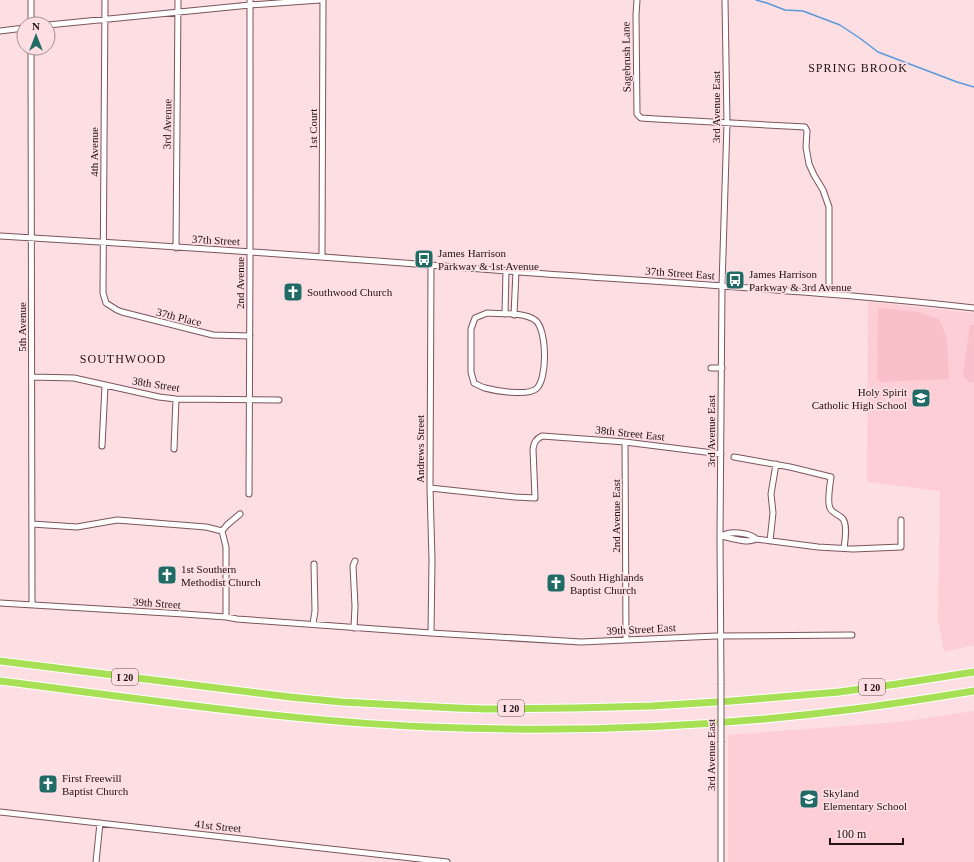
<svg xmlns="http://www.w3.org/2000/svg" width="974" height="862" font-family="Georgia,serif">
	<rect width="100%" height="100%" fill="#fcdee3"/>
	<!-- built -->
	<path fill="#fdced5" d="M868,302L974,313V645L944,652L938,621L940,491L867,482Z
		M974,711V862H728V735L899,722Z"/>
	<!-- green -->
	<path fill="#fac0c9" d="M878,308L918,312L939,319L947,338L949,379L880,382L877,378Z
		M970,325H974V383L969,382L963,375Z"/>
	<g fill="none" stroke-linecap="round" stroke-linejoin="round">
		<!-- stream -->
		<path stroke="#5a9ad6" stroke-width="1.5" d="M756,0L767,3L785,10L803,11L840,25L861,39L878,52L957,82L974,87"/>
		<!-- minor casing -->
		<g stroke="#7d545b" stroke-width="7">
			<path id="minor" d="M105,0L103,293L106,303L117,310L122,312L213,335L250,336
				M637,0L636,15L637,114L641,118L656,119L805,127L807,131L806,147L809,164L814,175L823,190L829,207V294
				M31,24V0
				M48,25L250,5L320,0
				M0,31L24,28
				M31,48L32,605
				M0,236C173,246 346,258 519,272C671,283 823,291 974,308
				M176,248L178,0
				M322,257L323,0
				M487,313C501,314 524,312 535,320C547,328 548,380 536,389C527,396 496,391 485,388C481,387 478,385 474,383L471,372V329L475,318Z
				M505,314L506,270
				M514,315L516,271
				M711,368H722
				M32,377L74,378L159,397L176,399L279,400
				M625,442L626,639
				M102,446L105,386
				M174,449L176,399
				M734,457L790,467L831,477C830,484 827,502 830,508C832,513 838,514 842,518C848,523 845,541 844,548
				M430,488L515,497L535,498L533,449C534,442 536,439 542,436L625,442L721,454
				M249,494L250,259V0
				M32,524L77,527L117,520L206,527L222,531
				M222,531L226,547V617
				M222,531L227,525L240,514
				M720,536C724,535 727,533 730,533C737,532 752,534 756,539L818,547L853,549L901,547V520
				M721,536C731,538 748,544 756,539
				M770,541L773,513L771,494L776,464
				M0,603L184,614L226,617L237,619L431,633L581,642L716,636L852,635
				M313,624L315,611L314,564
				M354,628L355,606L353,566L355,561
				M431,633L432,560L430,488L431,265
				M721,683L720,536L722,286L727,123L725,0
				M721,743V862
				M0,812L447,862
				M96,862L100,823"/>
		</g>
		<!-- highway casing -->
		<g stroke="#fff" stroke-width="9">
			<path id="highway" d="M0,661L290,697L342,702L398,705L456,708L486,709L574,708L652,706L732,701L839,692L897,684L974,672
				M0,681C143,699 286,721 430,727C574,733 719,727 862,708C900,703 937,697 974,691"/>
		</g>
		<!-- minor -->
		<use href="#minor" stroke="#fff" stroke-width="5"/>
		<!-- highway -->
		<use href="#highway" stroke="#a8e055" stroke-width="7"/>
		<!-- minor-bridge casing -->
		<g stroke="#7d545b" stroke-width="7" stroke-linecap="butt">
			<path id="minor-bridge" d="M721,743V683"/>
		</g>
		<!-- minor-bridge -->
		<use href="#minor-bridge" stroke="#fff" stroke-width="5"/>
	</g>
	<!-- icons -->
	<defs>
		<g id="bus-square" transform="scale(1)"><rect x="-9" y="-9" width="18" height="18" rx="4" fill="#206b66" stroke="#fcdee3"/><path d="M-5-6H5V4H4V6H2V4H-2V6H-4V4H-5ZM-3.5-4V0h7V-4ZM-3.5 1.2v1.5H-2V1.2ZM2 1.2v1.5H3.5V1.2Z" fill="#fff"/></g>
		<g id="church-square" transform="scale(1)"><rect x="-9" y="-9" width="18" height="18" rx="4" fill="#206b66" stroke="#fcdee3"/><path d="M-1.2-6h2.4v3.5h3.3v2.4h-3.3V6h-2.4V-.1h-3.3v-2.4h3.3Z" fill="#fff"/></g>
		<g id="school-square" transform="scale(1)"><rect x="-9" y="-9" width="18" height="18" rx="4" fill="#206b66" stroke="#fcdee3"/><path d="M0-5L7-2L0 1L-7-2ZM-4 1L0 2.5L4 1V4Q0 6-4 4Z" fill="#fff"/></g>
	</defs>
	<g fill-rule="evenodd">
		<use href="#bus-square" x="424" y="259"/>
		<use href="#bus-square" x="735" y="280"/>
		<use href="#church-square" x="293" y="292"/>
		<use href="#school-square" x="921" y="398"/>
		<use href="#church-square" x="167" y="575"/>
		<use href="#church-square" x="556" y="583"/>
		<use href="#church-square" x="48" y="784"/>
		<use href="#school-square" x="809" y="799"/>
	</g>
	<g text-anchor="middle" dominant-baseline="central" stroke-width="3.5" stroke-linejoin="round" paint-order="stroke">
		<!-- shield labels -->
		<g fill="#fcdee3" stroke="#634e51" stroke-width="1">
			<rect x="112" y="669" width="26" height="16" rx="3"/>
			<rect x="859" y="679" width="26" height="16" rx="3"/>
			<rect x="498" y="700" width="26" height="16" rx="3"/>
		</g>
		<g font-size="10" font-weight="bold" fill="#211113">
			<text x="125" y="677">I 20</text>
			<text x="872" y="687">I 20</text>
			<text x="511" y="708">I 20</text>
		</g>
		<!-- street labels -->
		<g font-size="11" fill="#211113" stroke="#fcdee3">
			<text transform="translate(626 57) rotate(-91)">Sagebrush Lane</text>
			<text transform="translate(716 107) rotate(-90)">3rd Avenue East</text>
			<text transform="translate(167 124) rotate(-89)">3rd Avenue</text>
			<text transform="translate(313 129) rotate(-90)">1st Court</text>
			<text transform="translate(94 152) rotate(-90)">4th Avenue</text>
			<text transform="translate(216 240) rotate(3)">37th Street</text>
			<text transform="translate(680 273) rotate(4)">37th Street East</text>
			<text transform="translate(240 283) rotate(-90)">2nd Avenue</text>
			<text transform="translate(179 317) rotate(14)">37th Place</text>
			<text transform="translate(22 327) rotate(-90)">5th Avenue</text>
			<text transform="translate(156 384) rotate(9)">38th Street</text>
			<text transform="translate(711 431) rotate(-90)">3rd Avenue East</text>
			<text transform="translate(630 433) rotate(6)">38th Street East</text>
			<text transform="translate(420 449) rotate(-90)">Andrews Street</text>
			<text transform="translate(616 516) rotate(-90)">2nd Avenue East</text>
			<text transform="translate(157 603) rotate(4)">39th Street</text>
			<text transform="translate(641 629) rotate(-3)">39th Street East</text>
			<text transform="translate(711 755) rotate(-90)">3rd Avenue East</text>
			<text transform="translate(218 826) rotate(6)">41st Street</text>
		</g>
		<!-- poi labels -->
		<g font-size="11" fill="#211113" stroke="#fcdee3" text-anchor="start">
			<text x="438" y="253">James Harrison<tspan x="438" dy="13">Parkway &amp; 1st Avenue</tspan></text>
			<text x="749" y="274">James Harrison<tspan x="749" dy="13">Parkway &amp; 3rd Avenue</tspan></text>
			<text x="307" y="292">Southwood Church</text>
			<text x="907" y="392" text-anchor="end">Holy Spirit<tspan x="907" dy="13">Catholic High School</tspan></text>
			<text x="181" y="569">1st Southern<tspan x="181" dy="13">Methodist Church</tspan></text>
			<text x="570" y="577">South Highlands<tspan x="570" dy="13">Baptist Church</tspan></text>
			<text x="62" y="778">First Freewill<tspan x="62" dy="13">Baptist Church</tspan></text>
			<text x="823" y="793">Skyland<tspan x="823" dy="13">Elementary School</tspan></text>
		</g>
		<!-- neighbourhood labels -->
		<g font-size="12" letter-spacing="1" fill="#211113" stroke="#fcdee3">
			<text x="858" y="68">SPRING BROOK</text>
			<text x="123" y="359">SOUTHWOOD</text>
		</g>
	</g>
	<!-- north arrow -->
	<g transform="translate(36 36)"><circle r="19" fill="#fcdee3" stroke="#a48c90"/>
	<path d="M0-3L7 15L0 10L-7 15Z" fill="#206b66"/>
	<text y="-6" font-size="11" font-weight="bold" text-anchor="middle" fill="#211113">N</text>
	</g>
	<!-- scale -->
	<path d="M830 838v6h73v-6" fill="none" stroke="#211113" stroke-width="2"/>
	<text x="836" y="838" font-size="12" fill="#211113" stroke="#fcdee3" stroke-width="3" paint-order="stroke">100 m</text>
</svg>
